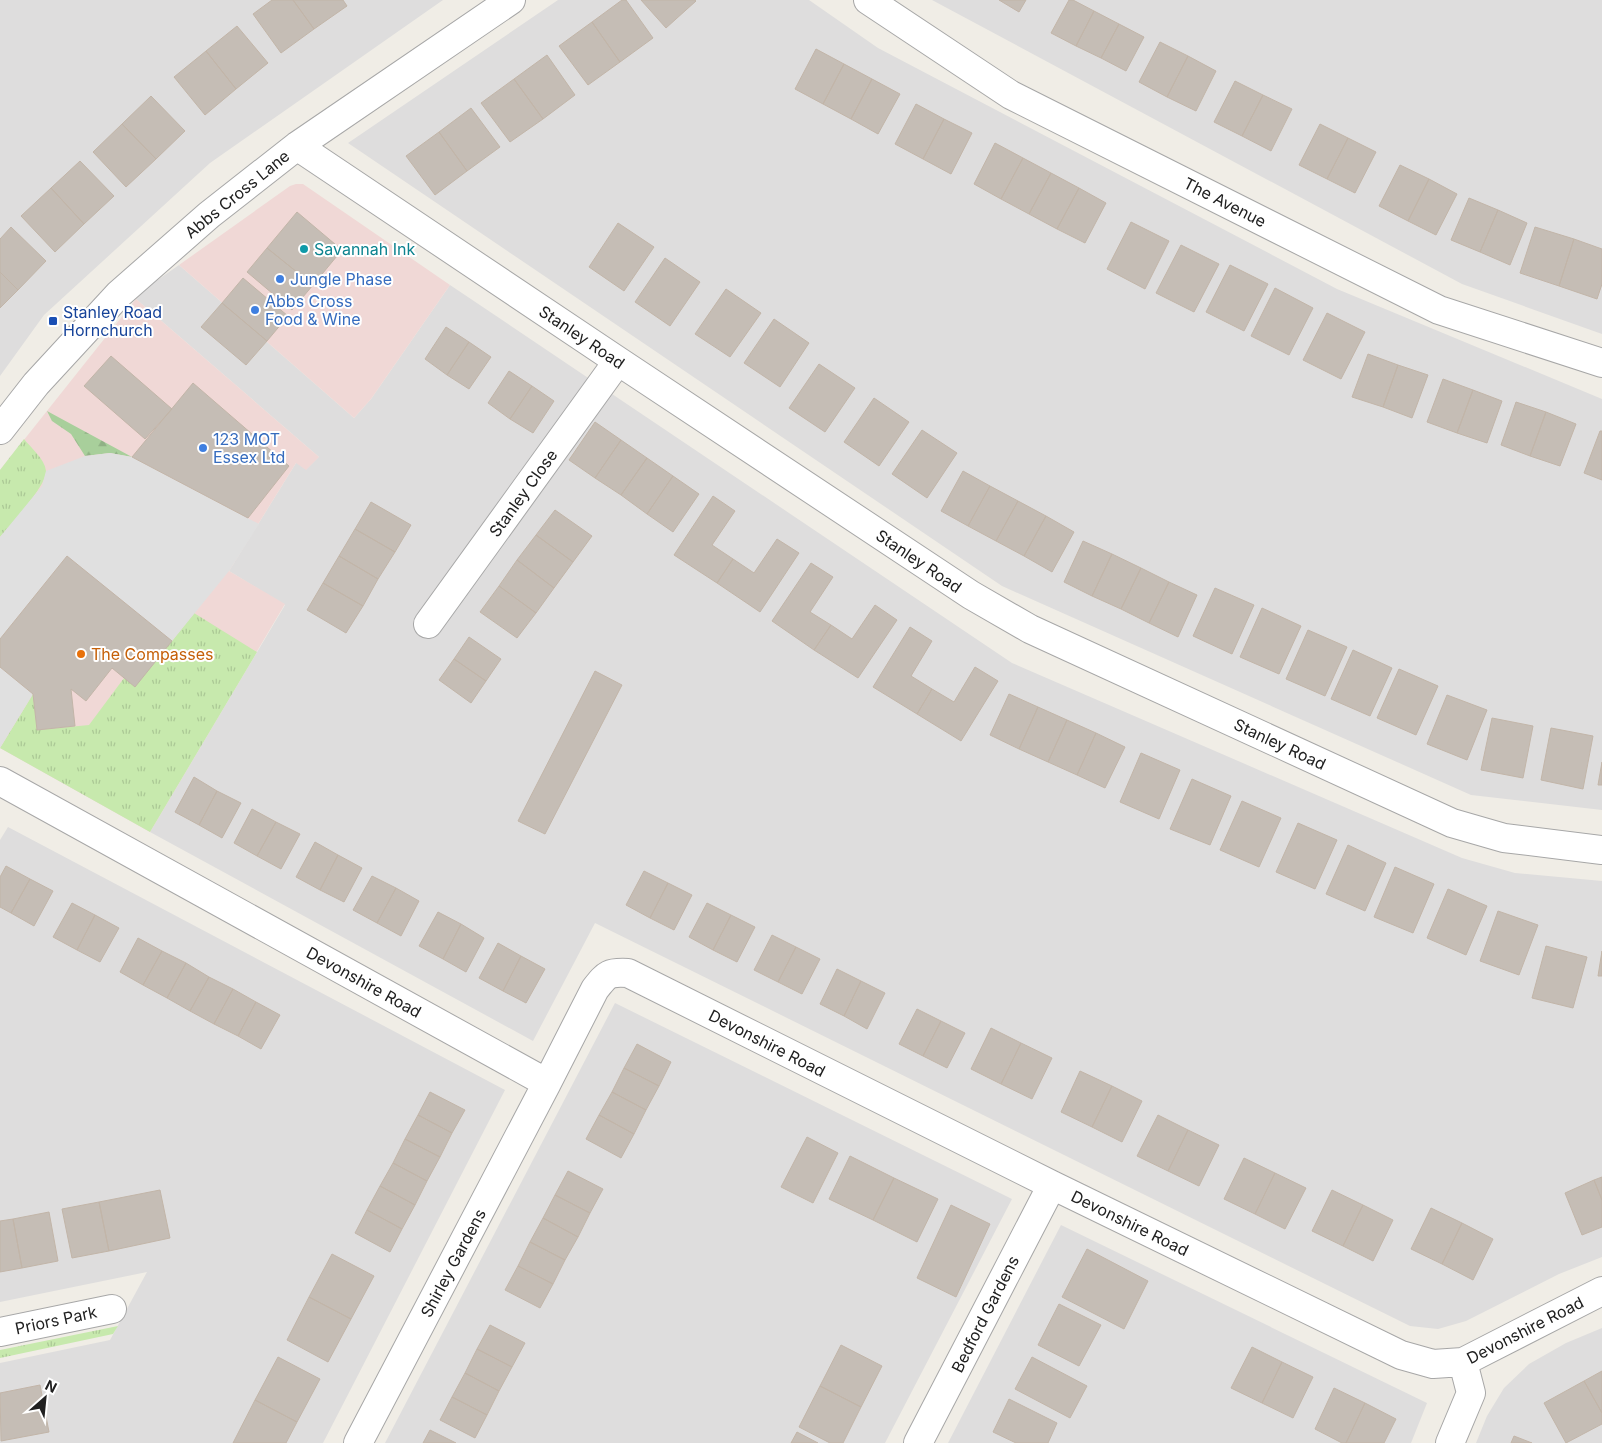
<svg xmlns="http://www.w3.org/2000/svg" width="1602" height="1443" font-family="Inter,sans-serif">
	<defs>
		<pattern id="grass-tufts" width="24" height="20" patternUnits="userSpaceOnUse" patternTransform="scale(1.25)"><rect width="24" height="20" fill="#c7e9ad"/><path d="M3 7l-1-3M5 7V3M7 7l1-3M15 17l-1-3M17 17v-4M19 17l1-3" fill="none" stroke="#abc895"/></pattern>
		<pattern id="forest-firs" width="22" height="20" patternUnits="userSpaceOnUse" patternTransform="scale(1.25)"><rect width="22" height="20" fill="#a8cf9b"/><path d="M5 1l3.5 6h-7zM16 11l3.5 6h-7z" fill="#90b185"/></pattern>
	</defs>
	<rect width="100%" height="100%" fill="#f0ede6"/>
	<!-- residential -->
	<path fill="#dedddd" d="M0,0H443L210,163L44,315L0,376Z
		M558,0H809L878,48L1337,289L1602,399V810L1471,795L1002,586L348,143Z
		M932,0H1602V334L1462,284Z
		M179,265L354,418L371,399L450,285L1012,663L1462,858L1515,873L1602,881V1257L1559,1274L1466,1321L1438,1329L1410,1326L595,923L533,1041L150,832L285,605L229,571L296,463L319,457L136,299L149,286Z
		M8,827L505,1090L323,1443H0V1363L110,1340L147,1272L0,1302V840Z
		M615,1003L1012,1199L885,1443H385Z
		M1061,1225L1427,1403L1411,1443H948Z
		M1602,1328V1443H1476L1487,1416L1504,1388L1529,1364L1566,1343Z"/>
	<!-- commercial -->
	<path fill="#f0d8d6" d="M296,184H303L450,285L371,399L354,418L179,265L290,186Z
		M136,299L319,457L306,470L296,463L229,571L285,604L150,832L0,748V470Z"/>
	<!-- grass -->
	<path fill="url(#grass-tufts)" d="M24,439C31,448 45,459 46,471C47,486 10,525 0,537V470Z
		M194,613L257,652L150,832L0,748L33,694L37,730L89,725L124,678L172,641Z
		M118,1326L113,1334L0,1358V1350Z"/>
	<!-- forest -->
	<path fill="url(#forest-firs)" d="M47,411L132,457L110,453L85,456L71,434L52,421Z"/>
	<!-- parking -->
	<path fill="#e0e0e0" d="M110,453L132,457L259,524L229,571L172,641L67,556L0,639V537L42,486L46,471L85,456Z
		M0,667L33,694L0,748Z"/>
	<!-- building -->
	<path fill="#c5bdb5" stroke="#c2b5a8" d="M272,0H293L314,29L281,53L253,14Z
		M293,0H343L347,6L314,29Z
		M622,0H626L653,38L620,62L592,22Z
		M641,0H695L696,1L666,28Z
		M999,0H1026L1019,12Z
		M1069,0H1073L1094,11L1076,46L1051,33Z
		M1094,11L1119,24L1101,58L1076,46Z
		M592,22L620,62L588,85L559,46Z
		M1119,24L1144,37L1126,71L1101,58Z
		M237,26L268,63L236,89L206,51Z
		M1160,42L1188,56L1167,97L1139,82Z
		M816,49L844,64L823,104L795,89Z
		M206,51L236,89L205,115L174,77Z
		M547,55L575,95L543,119L514,79Z
		M1188,56L1216,71L1196,111L1167,97Z
		M844,64L872,79L851,119L823,104Z
		M514,79L543,119L510,142L481,103Z
		M872,79L900,94L878,134L851,119Z
		M1235,81L1263,95L1242,136L1214,122Z
		M1263,95L1292,109L1271,151L1242,136Z
		M151,96L185,131L156,159L122,124Z
		M916,104L944,119L923,159L895,144Z
		M471,108L500,147L467,171L439,132Z
		M944,119L972,133L951,174L923,159Z
		M122,124L156,159L126,187L93,152Z
		M1320,124L1348,138L1327,179L1299,165Z
		M439,132L467,171L435,195L406,156Z
		M1348,138L1376,152L1355,193L1327,179Z
		M995,143L1023,158L1001,199L974,184Z
		M1023,158L1051,173L1029,214L1001,199Z
		M80,161L114,196L84,224L51,188Z
		M1400,165L1429,179L1408,221L1379,206Z
		M1051,173L1079,188L1057,229L1029,214Z
		M1429,179L1457,194L1436,235L1408,221Z
		M51,188L84,224L55,252L21,216Z
		M1079,188L1106,203L1085,243L1057,229Z
		M1469,198L1498,210L1480,252L1451,240Z
		M1498,210L1527,223L1510,265L1480,252Z
		M297,212L342,250L313,285L267,248Z
		M1131,222L1169,241L1145,289L1107,269Z
		M618,223L654,247L624,291L589,267Z
		M11,227L46,261L18,290L0,272V239Z
		M1535,227L1574,239L1559,286L1520,273Z
		M1574,239L1602,249V284L1597,299L1559,286Z
		M1181,245L1219,264L1194,312L1156,293Z
		M267,248L313,285L292,310L247,272Z
		M665,258L700,282L670,326L635,302Z
		M1230,265L1268,284L1244,331L1206,312Z
		M0,272L18,290L0,308Z
		M243,278L288,316L267,341L222,303Z
		M1275,288L1313,308L1289,355L1251,336Z
		M726,289L761,313L730,357L695,334Z
		M222,303L267,341L246,365L201,327Z
		M1327,313L1365,332L1341,379L1303,360Z
		M774,319L809,343L780,387L744,363Z
		M446,327L469,342L447,375L425,359Z
		M469,342L491,357L469,389L447,375Z
		M1368,354L1398,365L1383,407L1352,397Z
		M111,356L172,409L145,439L84,386Z
		M819,364L855,388L825,432L789,408Z
		M1398,365L1428,375L1412,418L1383,407Z
		M509,371L532,386L510,419L488,403Z
		M1443,379L1473,390L1457,433L1427,422Z
		M193,383L289,466L248,518L132,457Z
		M532,386L554,401L533,433L510,419Z
		M1473,390L1502,401L1487,443L1457,433Z
		M874,398L909,422L879,466L844,442Z
		M1516,402L1546,412L1530,456L1501,445Z
		M1546,412L1576,424L1560,466L1530,456Z
		M595,422L621,440L595,478L569,460Z
		M922,430L957,453L927,498L892,474Z
		M1600,431H1602V480L1584,473Z
		M621,440L647,458L621,495L595,478Z
		M647,458L673,476L647,514L621,495Z
		M963,471L990,486L968,526L941,511Z
		M673,476L699,494L673,532L647,514Z
		M990,486L1018,501L996,541L968,526Z
		M713,496L735,511L712,545L733,559L717,583L674,555Z
		M1018,501L1046,516L1024,556L996,541Z
		M371,502L411,525L395,552L355,529Z
		M555,510L592,536L573,562L536,535Z
		M1046,516L1074,532L1052,572L1024,556Z
		M355,529L395,552L378,579L339,556Z
		M536,535L573,562L554,588L517,560Z
		M777,539L799,553L760,612L717,583L733,559L754,573Z
		M1083,541L1112,554L1092,596L1064,582Z
		M1112,554L1141,568L1121,609L1092,596Z
		M67,556L172,641L135,687L112,668L86,701L71,689L75,726L37,730L33,694L0,667V639Z
		M339,556L378,579L363,606L323,583Z
		M517,560L554,588L536,613L499,586Z
		M811,563L833,577L810,612L831,625L814,650L772,621Z
		M1141,568L1169,582L1149,623L1121,609Z
		M1169,582L1197,595L1178,637L1149,623Z
		M323,583L363,606L346,633L307,610Z
		M499,586L536,613L517,638L480,612Z
		M1215,588L1254,605L1232,654L1193,636Z
		M875,605L897,620L858,678L814,650L831,625L852,639Z
		M1262,608L1301,626L1279,674L1240,657Z
		M910,627L932,641L911,676L932,689L917,714L873,687Z
		M1308,630L1347,647L1325,696L1286,679Z
		M469,637L501,659L486,681L454,659Z
		M1353,650L1392,668L1370,716L1331,699Z
		M454,659L486,681L471,703L439,680Z
		M975,667L998,681L961,741L917,714L932,689L954,702Z
		M1399,669L1438,686L1416,735L1377,718Z
		M595,671L622,685L545,834L518,821Z
		M1009,694L1038,707L1019,749L990,735Z
		M1447,695L1487,710L1467,760L1427,744Z
		M1038,707L1067,720L1048,762L1019,749Z
		M1492,718L1533,726L1523,778L1481,770Z
		M1067,720L1096,733L1077,775L1048,762Z
		M1551,728L1593,736L1583,789L1541,780Z
		M1096,733L1125,747L1105,788L1077,775Z
		M1141,753L1180,770L1159,819L1120,802Z
		M1602,762V785H1598Z
		M194,777L217,791L199,825L175,812Z
		M1192,779L1231,796L1210,845L1170,829Z
		M217,791L241,803L222,838L199,825Z
		M1242,801L1281,818L1259,867L1220,850Z
		M252,809L276,822L257,856L234,843Z
		M276,822L300,834L281,869L257,856Z
		M1298,823L1337,840L1315,889L1276,872Z
		M315,842L338,855L320,890L296,877Z
		M1348,845L1386,863L1365,911L1326,894Z
		M338,855L362,868L344,902L320,890Z
		M6,866L30,879L11,913L0,907V877Z
		M1395,867L1434,884L1413,933L1374,917Z
		M644,871L668,883L650,918L626,905Z
		M372,876L396,888L377,923L353,910Z
		M30,879L53,891L34,926L11,913Z
		M668,883L692,895L674,930L650,918Z
		M396,888L419,901L401,936L377,923Z
		M1448,889L1487,906L1466,955L1427,938Z
		M72,903L95,915L77,950L53,937Z
		M707,903L731,915L713,950L689,937Z
		M1498,911L1538,925L1519,975L1480,961Z
		M438,912L461,924L443,959L419,946Z
		M95,915L119,928L100,962L77,950Z
		M731,915L755,927L737,962L713,950Z
		M461,924L484,938L466,972L443,959Z
		M772,935L796,947L778,982L754,970Z
		M138,938L162,951L143,985L120,972Z
		M498,943L521,956L503,991L479,978Z
		M1546,946L1587,957L1573,1008L1532,998Z
		M796,947L820,959L802,994L778,982Z
		M162,951L186,963L167,998L143,985Z
		M1602,951V976H1598Z
		M521,956L545,969L526,1003L503,991Z
		M186,963L209,977L190,1011L167,998Z
		M837,969L861,981L844,1016L820,1004Z
		M209,977L233,989L214,1024L190,1011Z
		M861,981L885,993L867,1029L844,1016Z
		M233,989L256,1002L238,1036L214,1024Z
		M256,1002L280,1015L261,1049L238,1036Z
		M917,1009L941,1021L923,1056L899,1044Z
		M941,1021L965,1033L947,1068L923,1056Z
		M991,1028L1021,1043L1001,1084L971,1069Z
		M1021,1043L1052,1058L1032,1099L1001,1084Z
		M637,1044L671,1062L659,1086L624,1068Z
		M624,1068L659,1086L646,1110L612,1092Z
		M1080,1071L1112,1086L1092,1127L1061,1112Z
		M1112,1086L1142,1101L1122,1142L1092,1127Z
		M430,1092L465,1110L452,1133L418,1115Z
		M612,1092L646,1110L634,1134L599,1115Z
		M418,1115L452,1133L440,1157L405,1139Z
		M599,1115L634,1134L621,1158L586,1139Z
		M1158,1115L1188,1130L1168,1171L1137,1156Z
		M1188,1130L1219,1145L1199,1186L1168,1171Z
		M807,1137L838,1153L813,1203L781,1187Z
		M405,1139L440,1157L427,1181L393,1163Z
		M850,1156L894,1178L873,1220L829,1199Z
		M1244,1158L1275,1173L1255,1214L1224,1199Z
		M393,1163L427,1181L415,1205L380,1186Z
		M568,1171L603,1189L590,1213L555,1195Z
		M1275,1173L1306,1188L1285,1229L1255,1214Z
		M1602,1177V1200L1594,1180Z
		M894,1178L938,1199L917,1242L873,1220Z
		M1594,1180L1602,1200V1227L1582,1235L1565,1193Z
		M380,1186L415,1205L402,1229L367,1210Z
		M160,1190L170,1238L109,1251L99,1202Z
		M1332,1190L1363,1205L1343,1246L1312,1231Z
		M555,1195L590,1213L578,1237L543,1218Z
		M99,1202L109,1251L72,1258L62,1209Z
		M951,1205L990,1224L956,1297L917,1278Z
		M1363,1205L1393,1220L1373,1261L1343,1246Z
		M1431,1208L1462,1223L1442,1264L1411,1249Z
		M367,1210L402,1229L390,1252L355,1233Z
		M49,1212L58,1261L22,1268L13,1219Z
		M543,1218L578,1237L565,1260L530,1242Z
		M13,1219L22,1268L0,1272V1221Z
		M1462,1223L1493,1239L1473,1280L1442,1264Z
		M530,1242L565,1260L553,1284L518,1266Z
		M1087,1249L1148,1281L1124,1329L1062,1297Z
		M332,1254L374,1276L351,1319L309,1297Z
		M518,1266L553,1284L540,1308L505,1290Z
		M309,1297L351,1319L328,1362L287,1340Z
		M1059,1304L1101,1325L1079,1366L1038,1345Z
		M490,1325L525,1343L512,1367L477,1349Z
		M841,1345L882,1366L861,1407L820,1386Z
		M1252,1347L1282,1362L1262,1403L1231,1388Z
		M477,1349L512,1367L499,1391L465,1373Z
		M278,1357L320,1379L297,1422L255,1400Z
		M1032,1357L1087,1386L1070,1418L1015,1389Z
		M1282,1362L1313,1377L1293,1418L1262,1403Z
		M1602,1371V1413L1584,1381Z
		M465,1373L499,1391L487,1415L452,1397Z
		M1584,1381L1602,1413V1424L1566,1443L1544,1403Z
		M40,1385L49,1432L1,1441L0,1393Z
		M820,1386L861,1407L843,1443H830L799,1427Z
		M1334,1388L1365,1403L1346,1443H1342L1315,1429Z
		M452,1397L487,1415L475,1438L440,1420Z
		M1009,1399L1057,1423L1048,1443H1016L993,1432Z
		M255,1400L297,1422L286,1443H233Z
		M1365,1403L1396,1419L1384,1443H1346Z
		M430,1430L456,1443H423Z
		M797,1432L818,1443H791Z
		M1514,1436L1532,1443H1511Z"/>
	<g fill="none" stroke-linecap="round" stroke-linejoin="round">
		<!-- minor casing -->
		<g stroke="#a7a7a7" stroke-width="30">
			<path id="minor" d="M868,0L1011,95L1439,310L1602,363
				M297,146L618,361L971,595L1030,629L1452,823L1504,838L1602,850
				M0,430L36,384L119,294L209,215L297,146L511,0
				M428,624L618,361
				M0,781L547,1083L595,989C607,974 608,972 628,973L1052,1185L1401,1355L1433,1364L1463,1362L1602,1291
				M0,1332L112,1309
				M358,1443L547,1083
				M918,1443L1052,1185
				M1450,1443L1471,1393L1463,1362"/>
		</g>
		<!-- minor -->
		<use href="#minor" stroke="#fff" stroke-width="28"/>
	</g>
	<!-- markers -->
	<circle fill="#0f9aa8" stroke="#fff" stroke-width="2" cx="304" cy="249" r="5"/>
	<g fill="#3f7fe0" stroke="#fff" stroke-width="2">
		<circle cx="280" cy="279" r="5"/>
		<circle cx="255" cy="310" r="5"/>
		<circle cx="203" cy="448" r="5"/>
	</g>
	<rect fill="#1a4fb4" stroke="#fff" stroke-width="2" x="48" y="316" width="10" height="10" rx="2.5"/>
	<circle fill="#e8710a" stroke="#fff" stroke-width="2" cx="81" cy="654" r="5"/>
	<g text-anchor="middle" dominant-baseline="central" stroke-width="4" stroke-linejoin="round" paint-order="stroke">
		<!-- street labels -->
		<g font-size="16" fill="#202020" stroke="#fff">
			<text transform="translate(237 194) rotate(-39)">Abbs Cross Lane</text>
			<text transform="translate(1225 202) rotate(27)">The Avenue</text>
			<text transform="translate(582 337) rotate(34)">Stanley Road</text>
			<text transform="translate(523 493) rotate(-54)">Stanley Close</text>
			<text transform="translate(919 561) rotate(34)">Stanley Road</text>
			<text transform="translate(1280 744) rotate(25)">Stanley Road</text>
			<text transform="translate(364 982) rotate(29)">Devonshire Road</text>
			<text transform="translate(767 1043) rotate(27)">Devonshire Road</text>
			<text transform="translate(1130 1223) rotate(26)">Devonshire Road</text>
			<text transform="translate(453 1263) rotate(-62)">Shirley Gardens</text>
			<text transform="translate(985 1314) rotate(-63)">Bedford Gardens</text>
			<text transform="translate(56 1320) rotate(-12)">Priors Park</text>
			<text transform="translate(1525 1330) rotate(-27)">Devonshire Road</text>
		</g>
		<!-- culture labels -->
		<g font-size="16" fill="#0d838f" stroke="#fff" text-anchor="start">
			<text x="314" y="249">Savannah Ink</text>
		</g>
		<!-- shop labels -->
		<g font-size="16" fill="#366cbe" stroke="#fff" text-anchor="start">
			<text x="290" y="279">Jungle Phase</text>
			<text x="265" y="301">Abbs Cross<tspan x="265" dy="18">Food &amp; Wine</tspan></text>
			<text x="213" y="439">123 MOT<tspan x="213" dy="18">Essex Ltd</tspan></text>
		</g>
		<!-- transit labels -->
		<g font-size="16" fill="#164399" stroke="#fff" text-anchor="start">
			<text x="63" y="312">Stanley Road<tspan x="63" dy="18">Hornchurch</tspan></text>
		</g>
		<!-- food labels -->
		<g font-size="16" fill="#c56008" stroke="#fff" text-anchor="start">
			<text x="91" y="654">The Compasses</text>
		</g>
	</g>
	<!-- north arrow -->
	<g transform="translate(45 1398) rotate(27)" stroke="#ffffff" stroke-width="4" paint-order="stroke">
	<path d="M0-4L9 19L0 12L-9 19Z" fill="#202020"/>
	<text y="-8" font-size="14" font-weight="bold" text-anchor="middle" fill="#202020">N</text>
	</g>
</svg>
